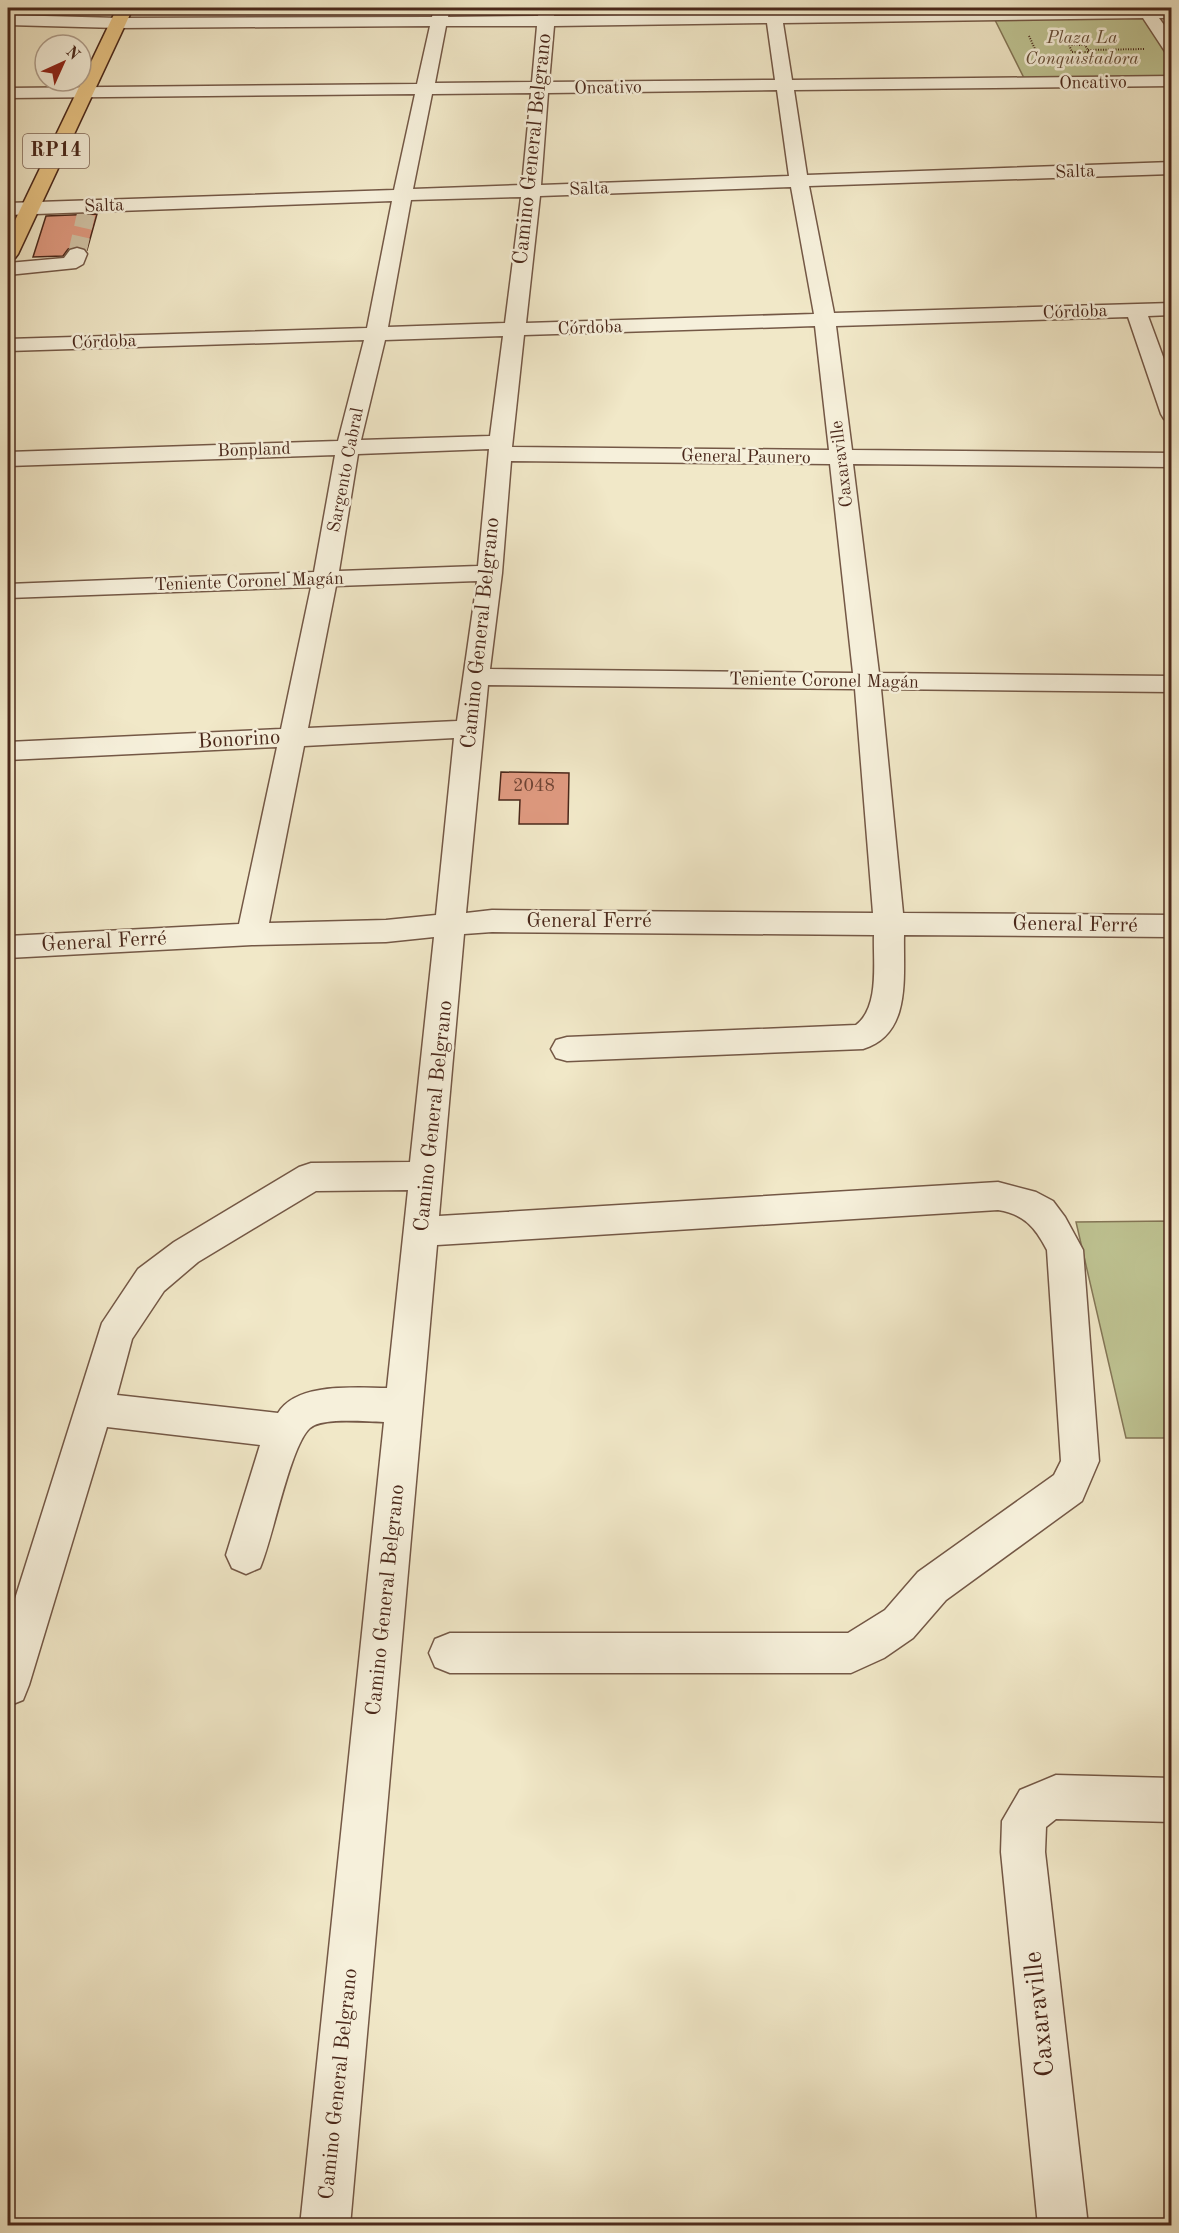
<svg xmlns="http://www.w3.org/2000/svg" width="1179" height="2233" font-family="'Old Standard TT',serif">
	<rect width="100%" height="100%" fill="#f1e8c8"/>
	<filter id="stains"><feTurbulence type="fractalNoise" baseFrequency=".00333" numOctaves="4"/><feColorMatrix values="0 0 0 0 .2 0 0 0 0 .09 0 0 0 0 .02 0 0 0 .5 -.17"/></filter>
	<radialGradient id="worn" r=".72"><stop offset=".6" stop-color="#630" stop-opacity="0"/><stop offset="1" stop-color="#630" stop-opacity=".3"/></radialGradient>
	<!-- green -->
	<path fill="#bfc493" stroke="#847657" stroke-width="1.5" d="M1149,13L1171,49V81L1027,84L993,16Z
		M1171,1221V1438H1126L1076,1222Z"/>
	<!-- building -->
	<path fill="#de997f" stroke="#4a281b" stroke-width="1.5" d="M97,214L87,250L76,246L68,249L63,256L33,257L46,216Z
		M501,772L569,773L568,824H519L520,800H499Z"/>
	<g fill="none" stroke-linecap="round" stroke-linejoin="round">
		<!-- minor-tunnel -->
		<path stroke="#d0c2a5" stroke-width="18" stroke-dasharray="18 9" stroke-linecap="butt" d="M77,254L86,214"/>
		<!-- minor casing -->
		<g stroke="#745846" stroke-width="3">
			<path id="minor" d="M434,8H450L448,17L538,16L539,8H555L554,16L766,13L765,8H781L782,13L1172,8V18H1159L1172,36V54L1166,53L1143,18L783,23L792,80L1172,76V86L794,90L807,175L1172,162V174L809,186L834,313L1172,303V315L1148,316L1172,381V421L1164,419L1161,414L1128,317L836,326L852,450L1172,453V467L853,464L879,673L1172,676V692L881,689L903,913L1172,915V937L904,935C903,977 912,1034 863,1049L567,1061L556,1058L551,1049L556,1040L567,1037L856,1025C880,1007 873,962 874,935L492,932L464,934L439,1216L998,1182L1036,1192L1053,1201L1065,1217L1083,1250L1099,1461L1082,1501L946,1600L913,1638L884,1658L851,1673H450L435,1667L429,1653L435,1639L450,1633H848L885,1610L918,1572L1054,1475L1061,1461L1047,1250C1035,1227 1024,1214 998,1210L437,1245L350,2226H300L384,1422C366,1422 323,1417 310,1428C290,1446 273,1538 260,1568L246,1574L232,1568L226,1555L260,1445L107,1427L29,1685L23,1700L8,1706V1621L102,1323L138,1269L174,1242L299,1167L311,1163L410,1162L434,937L386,942L252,945L8,958V936L239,924L277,747L8,760V742L281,729L311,587L8,598V584L314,572L335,455L8,466V452L338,441L364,340L8,351V339L367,328L392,201L8,215V203L394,190L415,94L8,98V88L417,84L430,26L118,28L8,25V15L118,18L432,17ZM767,23L775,80L549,82L554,26ZM446,26H537L532,82L435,83ZM777,90L789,176L541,185L548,93ZM531,93L522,185L413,189L432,94ZM791,187L814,314L526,323L540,196ZM521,197L505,323L388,327L411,200ZM815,326L829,450L512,447L524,335ZM503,336L490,436L361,440L385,340ZM489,449L478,566L339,571L358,454ZM511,461L830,464L853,673L490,669L502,573ZM477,581L457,721L308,728L336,586ZM488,685L855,689L873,913L492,910L466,913ZM454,738L436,915L386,920L269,923L304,746ZM408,1190L387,1388C355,1388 297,1382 278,1413L117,1395L132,1339L164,1291L198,1262L316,1191Z
				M77,248L84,250L87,254L83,264L76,268L8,275V263L64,258L70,250Z
				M1056,1775L1172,1778V1822L1056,1819L1046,1827L1045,1852L1088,2226H1038L1001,1852L1002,1821L1020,1790Z"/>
		</g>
		<!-- major casing -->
		<g stroke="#4a281b" stroke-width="3">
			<path id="major" d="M117,8H133L18,254L15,258L8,260V235Z"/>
		</g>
		<!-- path -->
		<path stroke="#4a281b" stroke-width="2" stroke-dasharray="1 1.5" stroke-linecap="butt" d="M1029,36L1041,62
			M1069,45H1085L1089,52H1072Z
			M1088,50L1144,49"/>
		<!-- minor -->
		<use href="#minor" fill="#f6f0db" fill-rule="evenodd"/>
		<!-- major -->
		<use href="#major" fill="#e8c484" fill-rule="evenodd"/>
	</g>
	<g text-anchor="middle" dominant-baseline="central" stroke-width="5" stroke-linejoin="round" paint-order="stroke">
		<!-- far-park labels -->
		<g font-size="18" font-style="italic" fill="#674f39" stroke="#f6f0db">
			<text x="1082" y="38">Plaza La<tspan x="1082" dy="21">Conquistadora</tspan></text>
		</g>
		<!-- far-street labels -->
		<g font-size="18" fill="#4a281b" stroke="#f6f0db">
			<text transform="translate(1093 83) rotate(-1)">Oncativo</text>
			<text transform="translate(608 88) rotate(-1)">Oncativo</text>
			<text transform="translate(1075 172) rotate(-2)">Salta</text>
			<text transform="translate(589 189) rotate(-2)">Salta</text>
			<text transform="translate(104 206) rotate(-2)">Salta</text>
			<text transform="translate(1075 312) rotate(-2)">Córdoba</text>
			<text transform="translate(590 328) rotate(-2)">Córdoba</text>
			<text transform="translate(104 342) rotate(-2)">Córdoba</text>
			<text transform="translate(254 450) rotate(-2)">Bonpland</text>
			<text transform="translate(746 457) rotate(1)">General Paunero</text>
			<text transform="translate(842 464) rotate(-97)">Caxaraville</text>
			<text transform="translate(346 470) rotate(-79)">Sargento Cabral</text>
			<text transform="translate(249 582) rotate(-2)">Teniente Coronel Magán</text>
			<text transform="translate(824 681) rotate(1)">Teniente Coronel Magán</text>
		</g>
		<!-- number labels -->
		<g font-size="18" fill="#6f4434">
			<text x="534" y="786">2048</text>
		</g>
		<!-- shield labels -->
		<rect fill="#f6f0db" stroke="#7e6455" stroke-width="1.5" x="23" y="134" width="66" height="34" rx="4.5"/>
		<g font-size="20" font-weight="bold" fill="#4a281b">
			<text x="56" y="151">RP14</text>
		</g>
		<!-- street labels -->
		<g font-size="21" fill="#4a281b" stroke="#f6f0db">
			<text transform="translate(533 149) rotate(-84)">Camino General Belgrano</text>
			<text transform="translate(481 633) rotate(-84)">Camino General Belgrano</text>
			<text transform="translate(239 740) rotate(-3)">Bonorino</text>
			<text x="589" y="921">General Ferré</text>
			<text transform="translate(1075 925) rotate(1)">General Ferré</text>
			<text transform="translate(104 942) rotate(-3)">General Ferré</text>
			<text transform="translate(434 1116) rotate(-84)">Camino General Belgrano</text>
			<text transform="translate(386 1600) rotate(-84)">Camino General Belgrano</text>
			<text transform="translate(339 2084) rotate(-84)">Camino General Belgrano</text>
		</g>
		<!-- near-street labels -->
		<g font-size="26" fill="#4a281b" stroke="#f6f0db">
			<text transform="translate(1040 2014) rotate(-96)">Caxaraville</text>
		</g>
	</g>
	<!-- margin -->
	<rect width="1179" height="2233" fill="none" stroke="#f1e8c8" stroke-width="30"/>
	<rect x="9" y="9" width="1161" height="2215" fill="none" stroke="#4a281b" stroke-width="3"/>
	<rect x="15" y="15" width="1149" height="2203" fill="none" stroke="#4a281b" stroke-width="1.5"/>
	<!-- north arrow -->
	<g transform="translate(63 63) rotate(45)"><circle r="28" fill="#f6f0db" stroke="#b1a08e" stroke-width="1.5"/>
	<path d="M0-4.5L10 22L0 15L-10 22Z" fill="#8f2418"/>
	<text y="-9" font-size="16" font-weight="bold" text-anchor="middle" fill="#4a281b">N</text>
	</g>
	<rect width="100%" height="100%" filter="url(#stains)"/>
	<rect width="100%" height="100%" fill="url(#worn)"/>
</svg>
